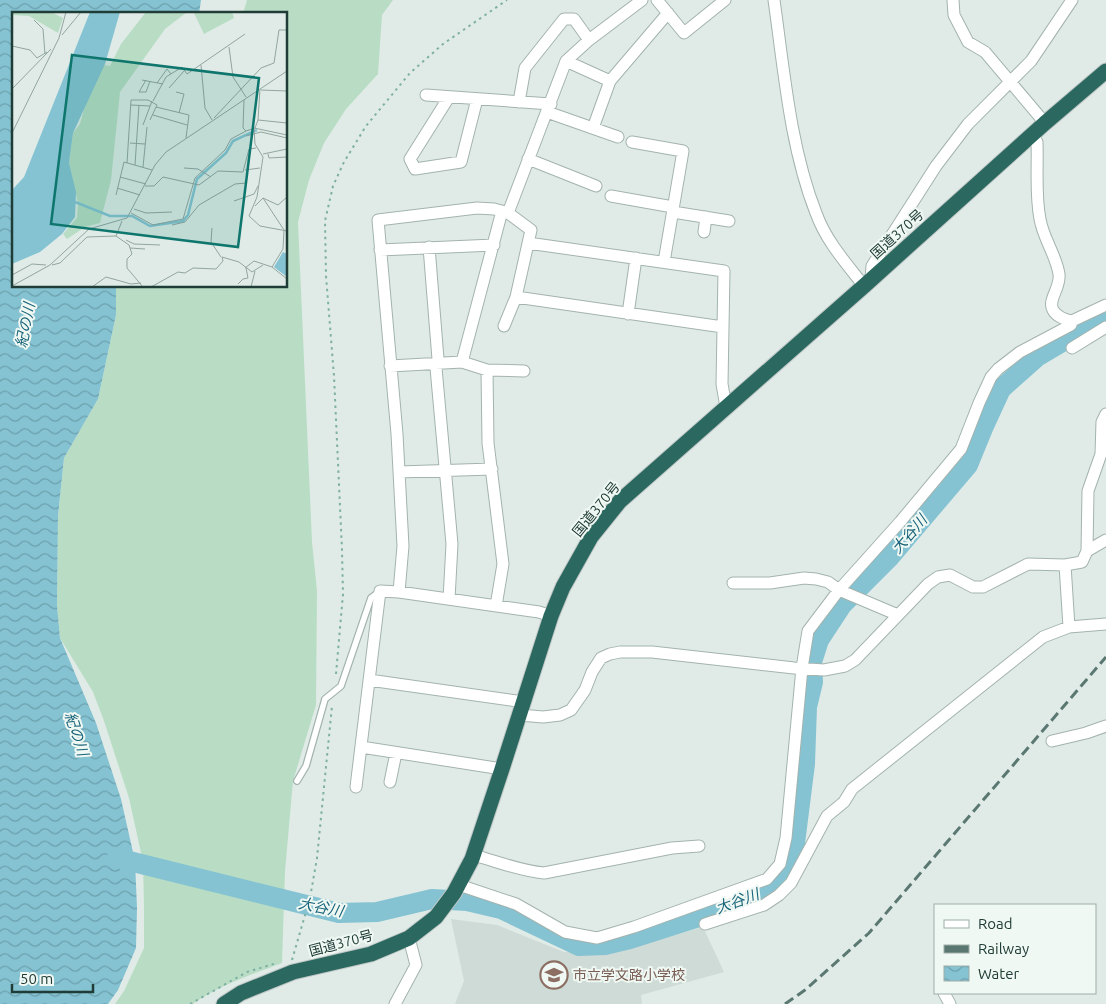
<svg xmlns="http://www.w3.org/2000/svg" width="1106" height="1004" font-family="Ubuntu,'Noto Sans JP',sans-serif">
	<defs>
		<pattern id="water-waves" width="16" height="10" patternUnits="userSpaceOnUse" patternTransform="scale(1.25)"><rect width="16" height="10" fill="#85c3d3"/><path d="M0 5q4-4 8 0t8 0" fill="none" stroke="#6ca0ac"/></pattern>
	</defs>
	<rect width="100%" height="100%" fill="#e0ebe7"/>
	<!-- built -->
	<path fill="#cedbd6" d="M451,919L497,925L564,952L624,950L703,927L724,972L641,995L642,1004H455L464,981Z"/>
	<!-- grass -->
	<path fill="#b8ddc4" d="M247,0H393L382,15L378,74L346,109L324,143L309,180L298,222L312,542L317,591L316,705L293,781L285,871L282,963C253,974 217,986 193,1004H115L124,991L144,948V907L143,862L129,798L104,721L93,692L60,638L57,605L58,516L64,458L98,399L116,315V286H286V14H243Z"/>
	<!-- water -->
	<path fill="url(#water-waves)" d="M0,0H201L199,14H14V286H116V315L98,399L64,458L58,516L57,605L60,638L96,723L121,799L135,861L137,908L136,948L118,990L108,1004H0Z"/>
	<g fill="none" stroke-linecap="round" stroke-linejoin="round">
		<!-- river -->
		<path stroke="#85c3d3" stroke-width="20" d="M117,858L339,913L377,912L432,899L467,901L501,909L579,946L605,945L630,939L696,918L765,891L787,876L794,851L805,764L807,707L813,682L812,662L819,640L842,605L889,558L968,465L984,426L1001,389L1037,357L1074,335L1106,320"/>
		<!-- lane casing -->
		<g stroke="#a3b3ae" stroke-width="8">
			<path id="lane" d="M297,781L306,766L325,699L341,686L371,598L379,592"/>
		</g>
		<!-- street casing -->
		<g stroke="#a3b3ae" stroke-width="13">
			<path id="street" d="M657,0L684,33L725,0
				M774,0C784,70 790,147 816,213C826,241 846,263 864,286
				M953,0L954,15L968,42L985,52L1045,123
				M566,61L610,81
				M426,95L551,104
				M449,97L410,159L415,169L461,162L477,99
				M519,102L525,68L564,19H574L589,40
				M547,112L618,137
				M593,128L610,81L668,13
				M1032,135L1037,142C1038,167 1035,194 1040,219C1043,238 1056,255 1059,274C1061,288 1047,300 1053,310C1056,316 1065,320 1072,321L1106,305
				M632,142L683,151L664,262
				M528,159L596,186
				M611,196L673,207
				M673,212L729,221
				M508,213L566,61L589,40L642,0
				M704,232L706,217
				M528,243L724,271L722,384L726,407
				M429,247L438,359L436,368L452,544L449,599
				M380,250L494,245
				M871,279L872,266L936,166L968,124L1031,61L1072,0
				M516,297L723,327
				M628,314L636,258
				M1072,348L1106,327
				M462,362L502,211
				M390,366L462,362L487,370L524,371
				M487,370L488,443L503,564L496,606
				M399,472L492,469
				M1087,551L1106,540
				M1065,565L1069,627
				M733,583H770L804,578L816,579L828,582L839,590L898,615
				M399,592L403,546L397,434L378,220L477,208L494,209L508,213L531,230L516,297L504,326
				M369,680L524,702
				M520,715L543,717L560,715L571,710L585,690L592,672L601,658L610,654L620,652H652L794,668L824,670L845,666L855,660L928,584L938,577L950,575L973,587H983L1028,564L1065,565L1082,562L1087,551L1088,491L1101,454L1102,422L1106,414
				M1052,741L1086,733L1106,726
				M361,747L502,769
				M390,782L396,753
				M356,787L380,591L399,592L539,612L551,616
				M473,855C496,861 520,871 544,873L672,848L699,846
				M459,885L516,904L565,932L597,938L634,927L767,879L780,864L786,838L802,668L808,631L839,590L900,522L961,449L979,403L991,377L998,369L1020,352L1071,325L1072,321
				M705,924L764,905L779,895L791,883L827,816L844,802L852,789L1043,637L1069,627L1106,624
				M944,993L950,1004
				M395,1004L416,965L409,938"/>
		</g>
		<!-- highway casing -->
		<g stroke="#c1c8c7" stroke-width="17">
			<path id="highway" d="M224,1004L241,993L293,972L371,954L409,938L436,917L454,893L472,859L502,769L551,616L563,587L591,537L620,501L864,286L1045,123L1106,71"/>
		</g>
		<!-- path -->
		<path stroke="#7fb0a3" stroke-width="2" stroke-dasharray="2.5 4" stroke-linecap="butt" d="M336,674L343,594L342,550L334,376L326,276L325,221L333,186L344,162L366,126L410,73L443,44L507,0
			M292,960L310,898L317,858L332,706
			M190,1004L247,972L277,963"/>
		<!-- lane -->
		<use href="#lane" stroke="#fff" stroke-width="5.5"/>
		<!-- street -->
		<use href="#street" stroke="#fff" stroke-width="11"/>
		<!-- highway -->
		<use href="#highway" stroke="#2b6960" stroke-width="15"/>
		<!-- rail -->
		<path stroke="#5a7871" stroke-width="3" stroke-dasharray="10 5" stroke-linecap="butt" d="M785,1004L805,990L869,933L1106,657"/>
	</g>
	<!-- icons -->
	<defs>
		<g id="school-ring" transform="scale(1.4375)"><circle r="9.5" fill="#f0f8f4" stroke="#8d6e63" stroke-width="1.5"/><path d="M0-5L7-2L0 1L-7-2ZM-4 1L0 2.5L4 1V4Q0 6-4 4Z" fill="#8d6e63"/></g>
	</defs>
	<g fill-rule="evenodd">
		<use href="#school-ring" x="554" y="975"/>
	</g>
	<g text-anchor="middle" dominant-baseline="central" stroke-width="4" stroke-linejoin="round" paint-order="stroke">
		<!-- street labels -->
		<g font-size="14" fill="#203c36" stroke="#f0f8f4">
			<text transform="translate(897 234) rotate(-42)">国道370号</text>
			<text transform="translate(596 509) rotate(-51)">国道370号</text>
			<text transform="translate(341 943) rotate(-15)">国道370号</text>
		</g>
		<!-- education labels -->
		<g font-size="14" fill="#785e54" stroke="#f0f8f4" text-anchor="start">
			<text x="573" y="975">市立学文路小学校</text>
		</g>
		<!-- water labels -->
		<g font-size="15" font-style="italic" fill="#18647a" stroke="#f0f8f4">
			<text transform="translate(25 325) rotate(-79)">紀の川</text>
			<text transform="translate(909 534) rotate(-49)">大谷川</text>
			<text transform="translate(77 734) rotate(72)">紀の川</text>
			<text transform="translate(737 901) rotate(-20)">大谷川</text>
			<text transform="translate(321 907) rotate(11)">大谷川</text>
		</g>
	</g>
	<!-- overview -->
	<g transform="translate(12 12)">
		<rect width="275" height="275" fill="#e0ebe7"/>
		<path d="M134,0H175L153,17L108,80L99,168L88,211L73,215L55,227L51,222L65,206L66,191L57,151L61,121L68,112L75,86L92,53L98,54L109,32ZM220,0L222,6L192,22L182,1Z" fill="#b8ddc4"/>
		<path d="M0,0H39L51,6L46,21L17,4L0,3Z" fill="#b8ddc4"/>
		<path d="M78,0H108L93,52L61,121L57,151L64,180L63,205L50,222L28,240L0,252V178L12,165ZM271,240L275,242V265L262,255Z" fill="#85c3d3"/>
		<path fill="none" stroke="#85c3d3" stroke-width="2.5" d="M63,190L98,204H120L138,214L171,209L176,203L185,167L214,141L221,129L245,118"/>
		<path fill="none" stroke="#93a5a0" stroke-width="1" d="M22,8L31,17L33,42M50,23L69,0M0,34L18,38L25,46L35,40M217,35L221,65L234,85M189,53L193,96L200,108M130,68L151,72M134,68L127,80H134L138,69M145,71L155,57L159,62M157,76L172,59M0,77L39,37M249,78L275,79M164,80L172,82L167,101M232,88L231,116L234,119L243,116L246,108L248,77M141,89L154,65L170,55L175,62L233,22M119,93L138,94M144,95L177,103L174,126M141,103L175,113M202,106L249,56L262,51L267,18H275M246,108L275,111M131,113L140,89M0,121L47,26L54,0M275,123L242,116L243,132L251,145L245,185L237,204L248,214L275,219M234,124L249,120L275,126M118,131L133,132M251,142L275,137M256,142L257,146L275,145M115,151L119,88H136L145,93L138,108M123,153L127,93M131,155L135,115M172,156L186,157L199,165M233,158L248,156M108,165L134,172M133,174H142L151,165L187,173L206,159L231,160L237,137L244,136M105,176L128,183M104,183L112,150L140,158M251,186L272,218L271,237L260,255M222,189L242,182L246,174M243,194L251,186L266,193L275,185M122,197L134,201L160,200M119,201L141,213L171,207L183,166L213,138L219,127L234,119M160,213L173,210L187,193L223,172L234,171M200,216L199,230L209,245M104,224L110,209M114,228L122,232L148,233M118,236L133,237M40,253L48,251L75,225L104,224L117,233L120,242L115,247V256L131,275M233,256L242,249L260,255L275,267M0,263L20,252L34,253M226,272L231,267L236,266L234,256M0,274L38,253L77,217L115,206L143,153L154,140L275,59M80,275L94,265L119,272L129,271M139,275L166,260L173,261L181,256L204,257L211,249L210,245L227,250L240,260L251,253M239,275L243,259"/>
		<path fill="#0f766e" fill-opacity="0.15" stroke="#0f766e" stroke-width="2.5" d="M60,43L247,66L226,235L39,212Z"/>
		<rect width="275" height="275" fill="none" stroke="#203c36" stroke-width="2.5"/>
	</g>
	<!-- legend -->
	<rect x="934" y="904" width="162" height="90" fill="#f0f8f4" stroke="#9dada8"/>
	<rect x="944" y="920" width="25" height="8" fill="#ffffff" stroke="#9dada8"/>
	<text x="978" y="929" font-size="15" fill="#203c36">Road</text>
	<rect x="944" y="945" width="25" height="8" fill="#5a7871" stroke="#9dada8"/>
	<text x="978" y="954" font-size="15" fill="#203c36">Railway</text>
	<rect x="944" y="966" width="25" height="15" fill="url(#water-waves)" stroke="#9dada8"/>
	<text x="978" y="979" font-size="15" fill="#203c36">Water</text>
	<!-- scale -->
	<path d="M12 984v8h81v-8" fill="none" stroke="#203c36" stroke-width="2.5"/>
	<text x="20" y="984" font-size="15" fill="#203c36" stroke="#f0f8f4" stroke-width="4" paint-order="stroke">50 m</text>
</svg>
